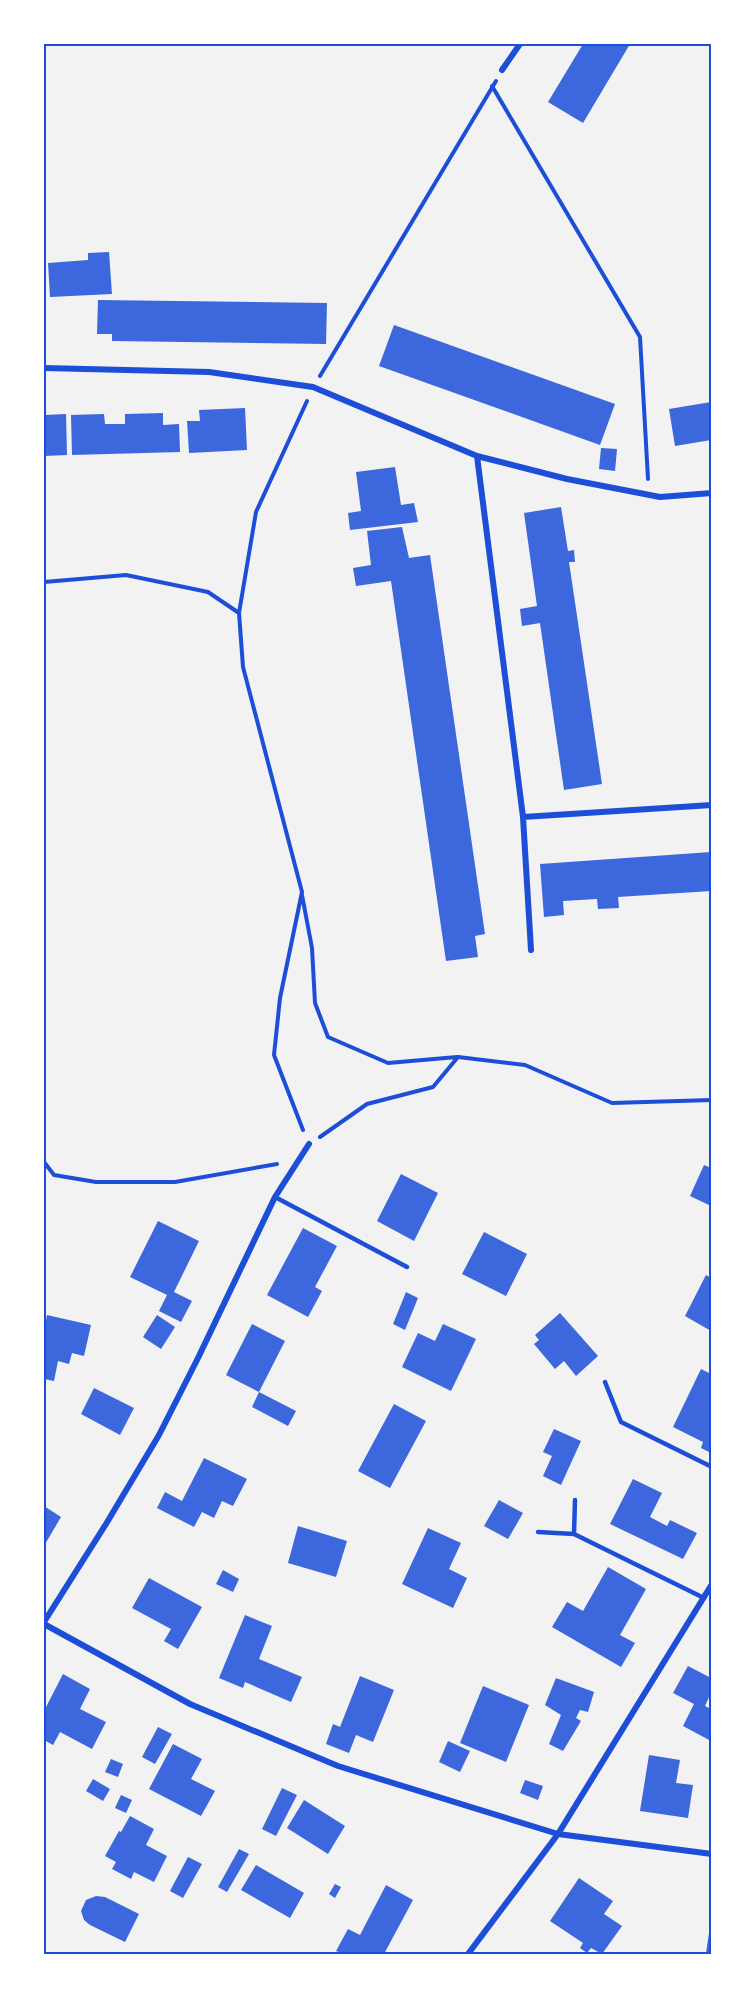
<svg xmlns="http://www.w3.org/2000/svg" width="755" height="1998" font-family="Ubuntu,sans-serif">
	<rect width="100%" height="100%" fill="#f2f2f2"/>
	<!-- building -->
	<path fill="#3d67dc" d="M583,44H630L583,123L548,102Z
		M109,252L112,294L50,297L48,263L88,260V253Z
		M98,300L327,303L326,344L112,341V334H97Z
		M394,325L615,404L600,445L379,366Z
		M711,402V440L675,446L669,409Z
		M245,408L247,450L189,453L187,421H200L199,410Z
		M163,413V425L179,424L180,452L72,455L71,415L104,414L105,424H125V414Z
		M66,414L67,455L44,456V415Z
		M601,448L617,449L615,471L599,469Z
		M395,467L401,505L414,503L418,522L350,530L348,513L361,511L356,472Z
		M561,507L568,551L574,550L575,562H569L602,784L564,790L540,623L522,626L520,609L537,606L524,513Z
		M402,527L409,558L430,555L485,934L475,936L478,957L446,961L391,581L356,586L353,568L371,565L367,531Z
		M711,852V891L618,897L619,908L598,909L597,899L563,901L564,915L544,917L540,864Z
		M704,1165L711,1168V1206L690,1196Z
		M401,1174L438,1193L414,1241L377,1221Z
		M158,1221L199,1241L174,1292L192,1301L181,1322L159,1311L167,1295L130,1277Z
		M303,1228L337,1246L315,1287L322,1291L308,1317L267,1295Z
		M484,1232L527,1254L506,1296L462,1274Z
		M706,1275L711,1278V1331L685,1316Z
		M406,1292L418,1298L405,1330L393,1324Z
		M560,1313L598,1356L576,1376L564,1361L555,1369L534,1344L539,1340L535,1335Z
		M47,1315L91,1325L84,1356L72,1353L69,1364L58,1361L54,1381L44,1379V1331Z
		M157,1315L175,1327L161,1349L143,1337Z
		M252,1324L285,1341L259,1392L226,1375Z
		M443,1324L476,1339L451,1391L402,1367L418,1333L435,1341Z
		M701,1369L711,1374V1453L701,1448L703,1442L673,1427Z
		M94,1388L134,1408L120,1435L81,1414Z
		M259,1392L296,1411L288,1426L252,1407Z
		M394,1404L426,1421L390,1488L358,1471Z
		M554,1429L581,1441L561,1485L543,1476L552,1456L543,1452Z
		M204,1458L247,1479L233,1506L222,1501L214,1518L202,1512L194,1527L157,1508L165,1492L182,1501Z
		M633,1479L662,1493L650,1517L667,1526L670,1520L697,1533L683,1559L610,1524Z
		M499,1500L523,1513L508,1539L484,1526Z
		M44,1506L61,1517L44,1546Z
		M298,1526L347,1541L336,1577L288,1563Z
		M428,1528L461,1543L449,1569L467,1578L453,1608L402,1584Z
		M608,1567L646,1589L620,1635L635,1643L621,1667L552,1627L567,1602L583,1611Z
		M223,1570L239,1579L233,1592L216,1584Z
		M149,1578L202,1607L178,1649L164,1641L171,1629L132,1608Z
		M245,1615L272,1626L259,1659L302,1677L291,1702L245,1682L243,1688L219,1678Z
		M688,1666L711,1678V1693L705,1706L711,1709V1741L683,1726L694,1704L673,1693Z
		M63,1674L90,1689L80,1709L106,1722L92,1749L60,1732L53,1745L44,1740V1711Z
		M360,1676L394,1690L373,1742L356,1735L349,1753L326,1744L333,1724L340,1727Z
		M556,1678L594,1692L588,1712L580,1710L576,1718L581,1721L563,1751L549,1744L561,1715L545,1705Z
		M483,1686L529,1705L506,1762L460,1743Z
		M158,1727L172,1734L155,1764L142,1757Z
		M448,1741L470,1751L460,1772L439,1762Z
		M173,1744L202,1759L191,1779L215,1791L201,1816L149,1789Z
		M649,1755L680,1760L676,1783L693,1785L688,1818L640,1811Z
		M111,1759L123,1764L118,1777L105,1772Z
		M93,1779L110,1789L103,1801L86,1791Z
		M525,1780L543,1786L538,1800L520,1793Z
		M282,1788L297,1795L276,1836L262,1829Z
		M121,1795L132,1800L126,1813L115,1808Z
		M304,1800L345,1826L328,1854L287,1828Z
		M130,1816L154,1829L146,1845L167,1856L154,1882L134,1872L131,1879L112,1869L116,1862L105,1856L119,1831L121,1832Z
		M239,1849L249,1854L227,1892L218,1887Z
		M188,1857L202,1864L183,1898L170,1891Z
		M256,1865L304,1893L290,1918L241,1890Z
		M579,1878L613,1901L604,1914L622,1926L602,1954L591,1948L587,1953L580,1948L583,1943L550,1921Z
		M335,1884L341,1887L335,1898L329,1894Z
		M386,1885L413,1900L384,1954H344L336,1951L348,1929L360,1935Z
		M96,1896L105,1897L139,1914L125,1942L90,1925L84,1920L81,1911L86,1900Z
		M709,1933H711V1953H706Z"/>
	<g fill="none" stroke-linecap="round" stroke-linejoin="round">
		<!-- path -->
		<path stroke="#1d4ed8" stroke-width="4" d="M492,86L640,337L648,479
			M320,376L496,81
			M44,582L126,575L208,592L239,613
			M302,895L312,948L315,1003L328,1037L388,1063L457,1057
			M303,1130L274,1055L280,998L302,892L243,667L239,613L256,512L307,401
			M320,1137L367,1104L433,1087L458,1057L525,1065L612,1103L712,1100
			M44,1162L54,1175L96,1182H175L277,1164"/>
		<!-- service -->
		<path stroke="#1d4ed8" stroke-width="4.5" d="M275,1197L407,1267
			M605,1382L621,1422L712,1467
			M575,1500L574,1534L704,1598
			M538,1532L574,1534"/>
		<!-- minor -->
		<path stroke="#1d4ed8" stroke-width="6" d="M502,70L520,44
			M44,368L209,372L313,387L477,456L567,479L660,497L712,493
			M477,456L523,817L712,805
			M523,817L531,950
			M44,1622L106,1524L159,1435L198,1358L275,1197L309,1144
			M44,1624L190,1704L338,1766L558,1834L712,1854
			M468,1954L558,1834L712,1584"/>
	</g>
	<!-- border -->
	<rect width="755" height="1998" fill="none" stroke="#ffffff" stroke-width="90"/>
	<rect x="45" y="45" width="665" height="1908" fill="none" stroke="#1d4ed8" stroke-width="2"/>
</svg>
